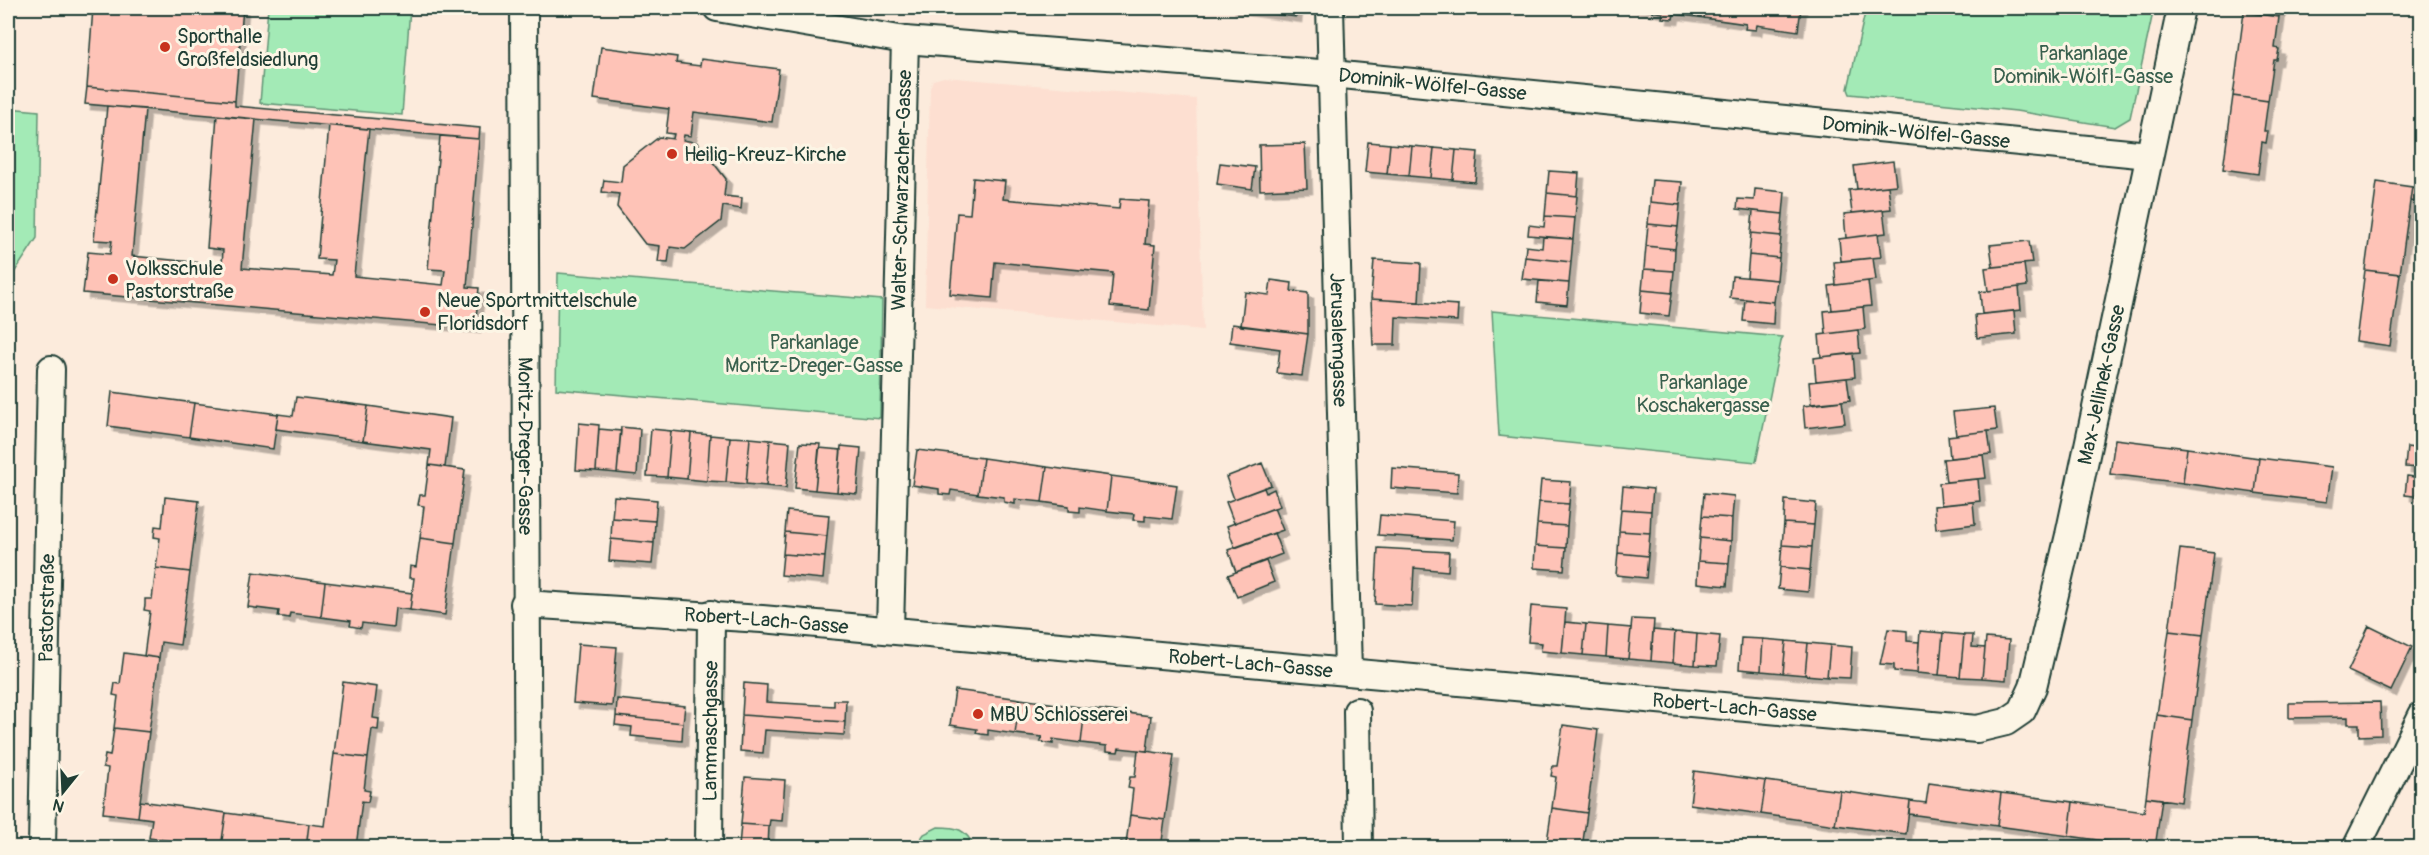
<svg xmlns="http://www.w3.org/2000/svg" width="2429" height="855" font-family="Pangolin,sans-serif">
	<defs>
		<filter id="shadow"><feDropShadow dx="5.5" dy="5.5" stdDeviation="0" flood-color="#0004"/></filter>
	</defs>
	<rect width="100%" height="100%" fill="#fcebdc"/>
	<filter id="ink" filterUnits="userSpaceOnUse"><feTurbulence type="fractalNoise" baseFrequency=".0167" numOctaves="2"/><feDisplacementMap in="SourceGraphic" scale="12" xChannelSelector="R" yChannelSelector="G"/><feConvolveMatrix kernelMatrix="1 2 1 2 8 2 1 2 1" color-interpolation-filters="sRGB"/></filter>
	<g filter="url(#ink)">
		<!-- built -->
		<path fill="#fddfd1" d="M944,77L1196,99L1203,330L925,305L930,88L933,80Z"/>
		<!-- green -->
		<path fill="#a3eab6" stroke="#619475" stroke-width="1.5" d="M268,8H410L402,115L260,103Z
			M1866,8H2154L2130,118L2115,127L2016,111L1850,94L1848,89Z
			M8,108L39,111L37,238L8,282Z
			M558,273L882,300L880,418L556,389Z
			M1492,311L1782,337L1756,462L1499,436Z
			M938,827C957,827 966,829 974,847H915L924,834Z"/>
		<!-- building -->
		<path fill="#fec3b7" stroke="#1f3d34" stroke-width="1.5" filter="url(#shadow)" d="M93,8H243L235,101L87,87Z
			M1229,8H1297L1296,17Z
			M1632,8H1706L1704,18L1674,14L1673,19L1662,18L1663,13Z
			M1706,8H1801L1798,31L1757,25L1756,30L1745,29L1746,24L1704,18Z
			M2245,8H2280L2279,17L2244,12Z
			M2244,12L2279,17L2275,48L2279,49L2277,60H2274L2268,101L2233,96Z
			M601,47L677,57L676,63L700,66L701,59L779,69L772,122L694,112L691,136L684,135L683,140L698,143L726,179L724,196L742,198L741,209L723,206L721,221L685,249L670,247L668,263L658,262L660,246L645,244L617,207L619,194L602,192L604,180L621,182L623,165L659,137L673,139L674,134L666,133L669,109L594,99Z
			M87,87L235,101V106L480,128L479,139L85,104Z
			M2233,96L2268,101L2264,131H2268L2266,143L2262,142L2258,174L2223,169Z
			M107,106L145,109L132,256L222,265L223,250L207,248L217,115L256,119L242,268L332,275L334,260L317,259L329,125L369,129L354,276L443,285L445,270L428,269L440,136L479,139L467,287L479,288L475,328L83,293L88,252L110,254L112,241L94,240Z
			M1368,142L1390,144L1387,174L1365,172Z
			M1305,144L1307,188L1260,190L1259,145Z
			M1390,144L1412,146L1409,176L1387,174Z
			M1412,146L1434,148L1431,178L1409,176Z
			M1434,148L1456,150L1453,180L1431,178Z
			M1456,150L1478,152L1475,182L1453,180Z
			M1893,161L1896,185L1857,189L1854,166Z
			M1220,163L1255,167L1252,189L1217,184Z
			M1549,171L1579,173L1577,196L1547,193Z
			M973,178L1005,181L1003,199L1119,209L1120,199L1149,201L1145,244L1155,245L1149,310L1110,306L1113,273L995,262L992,298L950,294L957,213L970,214Z
			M1652,180L1682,182L1680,205L1650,202Z
			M2377,182L2412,187L2400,274L2365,270Z
			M1888,186L1891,209L1852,213L1849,190Z
			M2412,187L2422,188V203L2410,201Z
			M1755,189L1785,192L1783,214L1737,209L1738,199L1754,200Z
			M1547,193L1577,196L1575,218L1545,216Z
			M1650,202L1680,205L1678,227L1648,224Z
			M1883,210L1886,233L1846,238L1844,214Z
			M1753,211L1783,214L1781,236L1751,233Z
			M1545,216L1575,218L1573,239L1528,235L1529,225L1544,227Z
			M1648,224L1678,227L1675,249L1646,246Z
			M1751,233L1781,236L1779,258L1749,255Z
			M1878,234L1881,257L1841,261L1839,239Z
			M1543,237L1573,239L1571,262L1525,257L1526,246L1542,248Z
			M2029,241L2032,263L1993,267L1990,245Z
			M1646,246L1675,249L1674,271L1644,269Z
			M1749,255L1779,258L1777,280L1747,277Z
			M1525,257L1571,262L1569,283L1522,279Z
			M1873,258L1876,280L1836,285L1834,262Z
			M1374,260L1421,263L1419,302L1371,299Z
			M2024,264L2027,286L1988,291L1985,268Z
			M1644,269L1674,271L1672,293L1642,290Z
			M2365,270L2400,274L2390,346L2356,341Z
			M1732,276L1777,280L1774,302L1730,298Z
			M1271,280L1292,283L1291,291L1308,293V334L1241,326L1245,292L1269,295Z
			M1539,281L1569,283L1567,305L1537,302Z
			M1868,281L1871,306L1832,310L1829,286Z
			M2019,287L2021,310L1982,314L1980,292Z
			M1642,290L1672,293L1669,316L1640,313Z
			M1371,299L1458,305L1457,321L1396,317L1395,345H1373Z
			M1745,299L1774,302L1773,324L1743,321Z
			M1863,307L1865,329L1826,334L1824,311Z
			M2014,311L2016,334L1977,338L1975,315Z
			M1232,324L1308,334L1302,376L1277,373L1280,349L1230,342Z
			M1858,330L1860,353L1821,357L1819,335Z
			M1853,353L1855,377L1816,381L1814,358Z
			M1847,378L1850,400L1811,404L1809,382Z
			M112,392L194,403L189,437L108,426Z
			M296,397L368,406L363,441L276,429L278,414L293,416Z
			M1842,401L1845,423L1805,428L1803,406Z
			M194,403L278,414L273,449L189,437Z
			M368,406L451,418L445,467L429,465L431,450L363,441Z
			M1994,408L1997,430L1956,435L1953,412Z
			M579,423L599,425L596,471L576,470Z
			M621,427L640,429L637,475L617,473Z
			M599,429L621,431L617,473L596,471Z
			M651,429L671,431L667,477L647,476Z
			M671,431L691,433L687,479L667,477Z
			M1988,431L1991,454L1950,458L1948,436Z
			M691,433L710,435L707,481L687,479Z
			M710,435L730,437L726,482L707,481Z
			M730,437L750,438L746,484L726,482Z
			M750,438L770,440L766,486L746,484Z
			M2115,439L2187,448L2183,483L2110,474Z
			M770,440L790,442L786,488L766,486Z
			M800,443L820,444L815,490L795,488Z
			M841,446L861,448L857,494L837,492Z
			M2407,447L2422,449V468L2405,467Z
			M819,448L841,450L837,492L815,490Z
			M2187,448L2259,458L2255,493L2183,483Z
			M917,450L983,458L978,494L951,490L950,495L939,494V489L912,485Z
			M1983,455L1986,478L1946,482L1943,459Z
			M983,458L1047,467L1042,502L1015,499V504L1004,502V497L978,494Z
			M2259,458L2332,467L2327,502L2255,493Z
			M1262,463L1271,485L1234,499L1226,477Z
			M429,465L465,470L455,543L420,538L424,506L418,505L420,495H425Z
			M1047,467L1111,476L1107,511L1080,507V512L1069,511V506L1042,502Z
			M1392,468L1458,473L1457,493L1391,488Z
			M1111,476L1177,485L1172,519L1145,516V521L1133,520L1134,514L1107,511Z
			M2407,476L2422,478V497L2405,495Z
			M1978,479L1980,501L1941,505L1939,483Z
			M1541,480L1571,482L1569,504L1539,502Z
			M1623,486L1653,489L1651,511L1621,509Z
			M1264,488L1266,493L1274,489L1280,506L1234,523L1226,502Z
			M1704,493L1734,496L1732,518L1702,516Z
			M614,496L657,500L655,521L612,518Z
			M165,497L199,501L190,572L156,568L160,538L154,537L155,526L162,527Z
			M1785,500L1816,503L1814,525L1784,523Z
			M1539,502L1569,504L1567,526L1537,524Z
			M1973,502L1975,524L1936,529L1934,506Z
			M1274,508L1283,530L1235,548L1227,526Z
			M1621,509L1651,511L1650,533L1619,531Z
			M787,511L829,515L827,536L785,532Z
			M1380,515L1454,521L1452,540L1378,535Z
			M1702,516L1732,518L1731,541L1700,538Z
			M612,518L655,521L654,543L611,539Z
			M1784,523L1814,525L1812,547L1782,545Z
			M1537,524L1567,526L1566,548L1535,546Z
			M1619,531L1650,533L1648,556L1618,553Z
			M785,532L827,536L825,557L783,554Z
			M1274,533L1282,554L1236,572L1228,550Z
			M420,538L455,543L445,615L410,610L414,578H409L410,566L416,567Z
			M1700,538L1731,541L1729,563L1698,561Z
			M611,539L654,543L652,564L609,561Z
			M1782,545L1812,547L1810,570L1780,567Z
			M1535,546L1566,548L1564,570L1534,568Z
			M1378,548L1449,552L1448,571L1414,568L1412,606L1375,604Z
			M2180,549L2214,553L2203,635L2169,631Z
			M1618,553L1648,556L1646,578L1616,575Z
			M783,554L825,557L823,579L781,575Z
			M1266,561L1274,582L1237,597L1228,575Z
			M1698,561L1729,563L1727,586L1697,583Z
			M1780,567L1810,570L1808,592L1778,589Z
			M156,568L190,572L180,645L161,642L159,658L144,656L150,611L144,610L145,605V599H152Z
			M253,572L325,582L321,617L290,613L289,618L284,617H278L279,611L248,607Z
			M325,582L412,593L410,610L395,608L393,627L362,623L361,628L350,626L351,621L321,617Z
			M1531,606L1566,609L1562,653L1541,651L1542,643L1528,642Z
			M1632,619L1654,620L1651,661L1628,659Z
			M1565,622L1586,624L1583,655L1562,653Z
			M1586,624L1608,626L1606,657L1583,655Z
			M1608,626L1631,628L1628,659L1606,657Z
			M2369,626L2412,647L2391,691L2348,671Z
			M1888,629L1907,631V641L1919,642L1917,673L1894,671V665L1880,664Z
			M1653,630L1675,632L1673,663L1651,661Z
			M1920,631L1943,633L1939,675L1917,673Z
			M2169,631L2203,635L2192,720L2157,715Z
			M1675,632L1697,634L1695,665L1673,663Z
			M1943,633L1964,635L1960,677L1939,675Z
			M1697,634L1720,636L1717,666L1695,665Z
			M1964,635H1973L1972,647L1985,648L1982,678L1960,677Z
			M1741,638L1763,639L1761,671L1739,669Z
			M1986,638L2009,640L2006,680L1982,678Z
			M1763,639L1786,641L1783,673L1761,671Z
			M1786,641L1808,643L1805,675L1783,673Z
			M1808,643L1830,645L1827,677L1805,675Z
			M578,644L617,647L612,706L573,703Z
			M1830,645L1852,647L1850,678L1827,677Z
			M124,653L159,658L149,732L114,728L118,696L113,695L114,690L115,683L120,684Z
			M343,682L377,687L373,718L379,719L378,730L372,729L368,758L334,754Z
			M744,683L767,685L766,702L834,706V700H846L845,722L742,715Z
			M955,690L1020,699L1015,734L988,730V735L981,734L976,733L977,729L950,725Z
			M617,699L685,706L683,723L616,716Z
			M1020,699L1085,708L1081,743L1053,739V744L1041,742L1042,737L1015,734Z
			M2380,702L2381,735L2359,736V724H2348V717L2289,718V703Z
			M1085,708L1151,716L1147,751L1119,748L1118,752L1107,751V746L1081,743Z
			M742,715L845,722L844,735L765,730L763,753L740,751Z
			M2157,715L2192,720L2181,802L2146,797Z
			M616,716L683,723L682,741L631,736L632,727L615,725Z
			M1563,725L1598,730L1587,813L1552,808L1556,777L1551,776L1553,766H1557Z
			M114,728L149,732L138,817L103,813L108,768L103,767L105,755L110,756Z
			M1138,750L1174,755L1165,820L1130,815L1133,789L1128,788L1130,777H1135Z
			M334,754L368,758L364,790L370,791L368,802L362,801L356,847L307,840L309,824L325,826Z
			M1694,771L1766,781L1761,814L1690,804Z
			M745,777L785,780L782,821L770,820L769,826L741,824Z
			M1766,781L1840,791L1835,825L1761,814Z
			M1929,783L2001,793L1997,826L1909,814L1910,801L1926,803Z
			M1840,791L1910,801L1906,834L1835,825Z
			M2001,793L2073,802L2069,836L1997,826Z
			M2146,797L2162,799L2155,848L2069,836L2073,802L2144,812Z
			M140,801L226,813L221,847L191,844V848L180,847V842L149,838L152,819L138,817Z
			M1552,808L1587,813L1582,848H1546Z
			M226,813L309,824L306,848L221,847Z
			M1130,815L1165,820L1161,848H1121V842L1126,843Z
			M741,824L769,826L768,848L739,846Z"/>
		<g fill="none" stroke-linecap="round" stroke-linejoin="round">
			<!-- minor casing -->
			<g stroke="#1f3d34" stroke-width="30">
				<g id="minor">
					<path id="s1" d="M524,8C526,288 525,568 528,848"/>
					<path id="s2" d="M717,8L905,40L1332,74L2149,155"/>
					<path id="s3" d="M1330,8L1348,671"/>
					<path id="s4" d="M524,604L762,619L1977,729L2006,722L2022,711L2033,687L2069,535L2181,8"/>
					<path id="s5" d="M890,630L905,40"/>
					<path d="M1357,711L1359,848"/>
					<path id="s6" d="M42,848L51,369"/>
					<path id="s7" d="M709,848L711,614"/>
					<path d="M2356,848L2422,715"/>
				</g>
			</g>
			<!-- minor -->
			<use href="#minor" stroke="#fcf5e5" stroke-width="26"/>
		</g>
	</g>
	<!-- markers -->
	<g fill="#c8321e" stroke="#fcf5e5" stroke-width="2">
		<circle cx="165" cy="47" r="6"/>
		<circle cx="672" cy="154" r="6"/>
		<circle cx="113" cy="279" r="6"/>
		<circle cx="425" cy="312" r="6"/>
		<circle cx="978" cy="714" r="6"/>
	</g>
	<g text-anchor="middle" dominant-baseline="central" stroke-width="6" stroke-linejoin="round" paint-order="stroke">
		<!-- poi labels -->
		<g font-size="20" fill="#1f3d34" stroke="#fcf5e5" text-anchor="start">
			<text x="177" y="36">Sporthalle<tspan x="177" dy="23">Großfeldsiedlung</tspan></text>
			<text x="684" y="154">Heilig-Kreuz-Kirche</text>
			<text x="125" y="268">Volksschule<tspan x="125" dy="23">Pastorstraße</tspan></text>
			<text x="437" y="300">Neue Sportmittelschule<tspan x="437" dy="23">Floridsdorf</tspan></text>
			<text x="990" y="714">MBU Schlosserei</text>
		</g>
		<!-- park labels -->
		<g font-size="20" fill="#39604e" stroke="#fcf5e5">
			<text x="2083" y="53">Parkanlage<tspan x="2083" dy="23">Dominik-Wölfl-Gasse</tspan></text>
			<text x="814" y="342">Parkanlage<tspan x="814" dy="23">Moritz-Dreger-Gasse</tspan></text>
			<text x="1703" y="382">Parkanlage<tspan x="1703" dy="23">Koschakergasse</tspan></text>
		</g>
		<!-- street labels -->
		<g font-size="20" fill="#1f3d34" stroke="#fcf5e5">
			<text stroke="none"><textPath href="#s2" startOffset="720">Dominik-Wölfel-Gasse</textPath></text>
			<text stroke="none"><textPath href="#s2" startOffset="1206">Dominik-Wölfel-Gasse</textPath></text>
			<text stroke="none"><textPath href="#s5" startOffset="440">Walter-Schwarzacher-Gasse</textPath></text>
			<text stroke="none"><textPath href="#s3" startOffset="332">Jerusalemgasse</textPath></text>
			<text stroke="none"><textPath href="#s4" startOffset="1844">Max-Jellinek-Gasse</textPath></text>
			<text stroke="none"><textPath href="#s1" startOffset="438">Moritz-Dreger-Gasse</textPath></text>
			<text stroke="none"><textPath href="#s6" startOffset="240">Pastorstraße</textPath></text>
			<text stroke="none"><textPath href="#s4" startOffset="243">Robert-Lach-Gasse</textPath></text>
			<text stroke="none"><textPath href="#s4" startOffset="729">Robert-Lach-Gasse</textPath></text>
			<text stroke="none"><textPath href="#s4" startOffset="1215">Robert-Lach-Gasse</textPath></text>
			<text stroke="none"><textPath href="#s7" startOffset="117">Lammaschgasse</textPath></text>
		</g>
	</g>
	<!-- margin -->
	<rect width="2429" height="855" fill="none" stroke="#fcf5e5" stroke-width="30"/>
	<rect x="15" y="15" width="2399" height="825" fill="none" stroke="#1f3d34" stroke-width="2" filter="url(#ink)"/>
	<!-- north arrow -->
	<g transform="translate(63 792) rotate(198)" stroke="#fcf5e5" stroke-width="4.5" paint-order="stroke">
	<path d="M0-4.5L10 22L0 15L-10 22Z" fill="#1f3d34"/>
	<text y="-9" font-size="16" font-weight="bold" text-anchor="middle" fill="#1f3d34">N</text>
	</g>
</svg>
